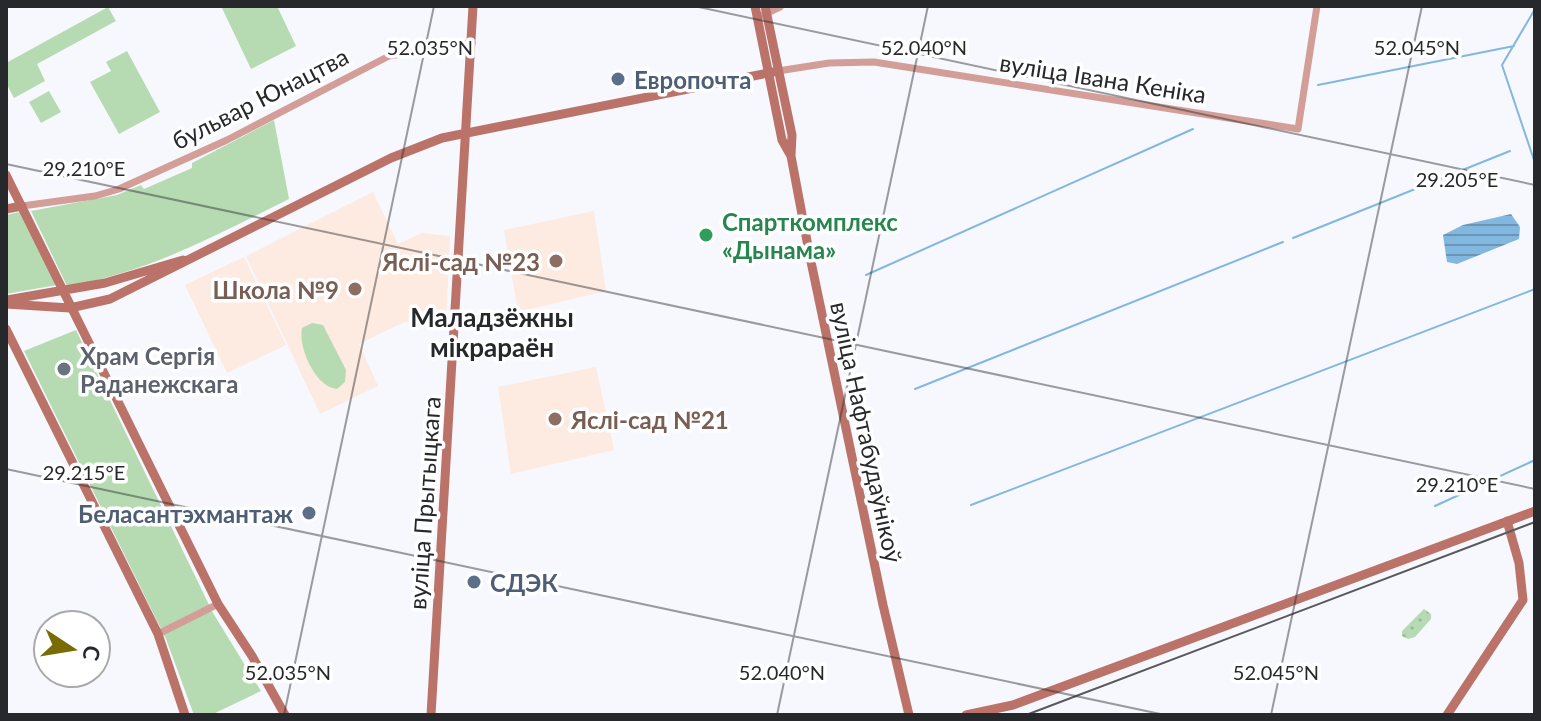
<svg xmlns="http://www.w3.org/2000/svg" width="1541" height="721" font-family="Lato,sans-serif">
	<defs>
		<pattern id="grass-dots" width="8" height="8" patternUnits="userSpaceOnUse" patternTransform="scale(2)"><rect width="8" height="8" fill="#b6dbb3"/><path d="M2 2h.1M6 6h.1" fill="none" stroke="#9cbc9a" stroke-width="1.8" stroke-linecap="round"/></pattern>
		<pattern id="water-rules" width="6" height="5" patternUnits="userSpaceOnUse" patternTransform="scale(2)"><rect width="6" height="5" fill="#82b7df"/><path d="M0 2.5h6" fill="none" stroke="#6a95b5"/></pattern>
	</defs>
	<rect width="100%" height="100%" fill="#f6f8fe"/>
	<!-- education -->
	<path fill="#fdeae1" d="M373,192L398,244L422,233L450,236L446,325L404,322L359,344L378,386L320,414L246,256Z
		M594,211L606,291L518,312L504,230Z
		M244,257L286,345L227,373L185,285Z
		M596,367L614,450L511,474L498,387Z"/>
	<!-- grass -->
	<path fill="url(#grass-dots)" d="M1424,609L1431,614V619L1415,637L1408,639L1402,636V631Z"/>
	<!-- green -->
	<path fill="#b6dbb3" d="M221,6H277L296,46L251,69Z
		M108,7L116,21L37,64L45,81L14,98L6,83V63Z
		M127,51L160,112L119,134L90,82L111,71L106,62Z
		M49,91L61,112L41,123L29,102Z
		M274,120L289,199C217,235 147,273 67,286L31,211L117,195L141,185L144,189L192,168V163Z
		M20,212L57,285L6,294V215Z
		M312,323L323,325L346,370L345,382L337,389C315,387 298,347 302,328Z
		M76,330L213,613L261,691L211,715H194L166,639L24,351Z"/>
	<!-- water -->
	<path fill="url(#water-rules)" d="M1511,214L1520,227L1519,239L1457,264L1447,262L1443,235L1463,225Z"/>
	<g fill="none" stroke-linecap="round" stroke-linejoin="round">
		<!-- stream -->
		<path stroke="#82b7df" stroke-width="2" d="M1535,9L1502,65L1535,163
			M1318,85L1514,46
			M1293,238L1510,151
			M866,275L1193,129
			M915,389L1283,242
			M971,505L1535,289
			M1435,506L1535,460"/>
		<!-- street -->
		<path stroke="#d29e97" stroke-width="7" d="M757,18L780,7
			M778,71L829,63L874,62L1298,129L1317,6
			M22,206L95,196L119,189L227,140L389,56L472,43
			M158,634L218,604"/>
		<!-- secondary -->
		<path stroke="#bb7268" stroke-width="9" d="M755,6L782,140L791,156
			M765,6L792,135L791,156L810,257L883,605L909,715
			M6,175L218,604L252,656L285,715
			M6,209L22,206
			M7,300L105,283L183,260
			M6,304L70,308L110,299L391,158L442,138L778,71
			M6,329L158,634L185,715
			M431,715L473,6
			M966,715L1013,705L1535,511
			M1447,715L1523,600L1519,563L1507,521"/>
		<!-- tram -->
		<path stroke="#58595d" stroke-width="2" d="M1026,715L1535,522"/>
	</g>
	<!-- ticks -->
	<path fill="none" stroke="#27282b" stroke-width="2" stroke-opacity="0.45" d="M694,6L1535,185M6,164L1535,489M6,469L1165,715M284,715L434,6M777,715L928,6M1271,715L1422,6"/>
	<!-- markers -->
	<g fill="#5c6f8a" stroke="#fff" stroke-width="3">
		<circle cx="618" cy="79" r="8"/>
		<circle cx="309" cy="513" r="8"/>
		<circle cx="474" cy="582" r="8"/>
	</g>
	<circle fill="#2e9e5b" stroke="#fff" stroke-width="3" cx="706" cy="235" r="8"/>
	<g fill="#8d6e63" stroke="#fff" stroke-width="3">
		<circle cx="556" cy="261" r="8"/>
		<circle cx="355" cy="289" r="8"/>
		<circle cx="555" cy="419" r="8"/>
	</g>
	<circle fill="#6b7280" stroke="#fff" stroke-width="3" cx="64" cy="369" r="8"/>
	<g text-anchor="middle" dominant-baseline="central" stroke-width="7" stroke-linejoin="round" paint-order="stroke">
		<!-- street labels -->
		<g font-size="24" fill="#27282b" stroke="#fff">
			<text transform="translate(1103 78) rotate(9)">вуліца Івана Кеніка</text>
			<text transform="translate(260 98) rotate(-27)">бульвар Юнацтва</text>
			<text transform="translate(867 432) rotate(78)">вуліца Нафтабудаўнікоў</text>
			<text transform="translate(424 503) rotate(-86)">вуліца Прытыцкага</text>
		</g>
		<!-- service labels -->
		<g font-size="24" font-weight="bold" fill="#4e5e75" stroke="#fff" text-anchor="start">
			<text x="634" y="79">Европочта</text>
			<text x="293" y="513" text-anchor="end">Беласантэхмантаж</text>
			<text x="490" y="582">СДЭК</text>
		</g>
		<!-- leisure labels -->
		<g font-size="24" font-weight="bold" fill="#27864d" stroke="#fff" text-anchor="start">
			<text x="722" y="221">Спарткомплекс<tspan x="722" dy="28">«Дынама»</tspan></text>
		</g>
		<!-- education labels -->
		<g font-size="24" font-weight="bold" fill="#785e54" stroke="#fff" text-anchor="end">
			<text x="540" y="261">Яслі-сад №23</text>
			<text x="339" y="289">Школа №9</text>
			<text x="571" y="419" text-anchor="start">Яслі-сад №21</text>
		</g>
		<!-- worship labels -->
		<g font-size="24" font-weight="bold" fill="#5b616d" stroke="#fff" text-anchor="start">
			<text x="80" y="355">Храм Сергія<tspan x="80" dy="28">Раданежскага</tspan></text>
		</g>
		<!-- neighbourhood labels -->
		<g font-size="26" font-weight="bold" fill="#27282b" stroke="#fff">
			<text x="492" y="317">Маладзёжны<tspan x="492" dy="30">мікрараён</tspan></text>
		</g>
	</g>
	<g font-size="20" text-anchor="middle" fill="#27282b" stroke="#fff" stroke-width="7" stroke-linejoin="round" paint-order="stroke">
		<text x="430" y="55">52.035°N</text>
		<text x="924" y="55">52.040°N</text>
		<text x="1417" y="55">52.045°N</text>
		<text x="84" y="176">29.210°E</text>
		<text x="1457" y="187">29.205°E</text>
		<text x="84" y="480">29.215°E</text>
		<text x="1457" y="492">29.210°E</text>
		<text x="288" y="680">52.035°N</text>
		<text x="782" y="680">52.040°N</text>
		<text x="1276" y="680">52.045°N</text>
	</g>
	<!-- border -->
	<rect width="1541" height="721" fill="none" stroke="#27282b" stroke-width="16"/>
	<!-- north arrow -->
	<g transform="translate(72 649) rotate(102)"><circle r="38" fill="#ffffff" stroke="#a9a9aa" stroke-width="2"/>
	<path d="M0-6L14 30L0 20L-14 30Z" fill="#796c05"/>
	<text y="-12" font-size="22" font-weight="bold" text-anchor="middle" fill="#27282b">С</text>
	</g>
</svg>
